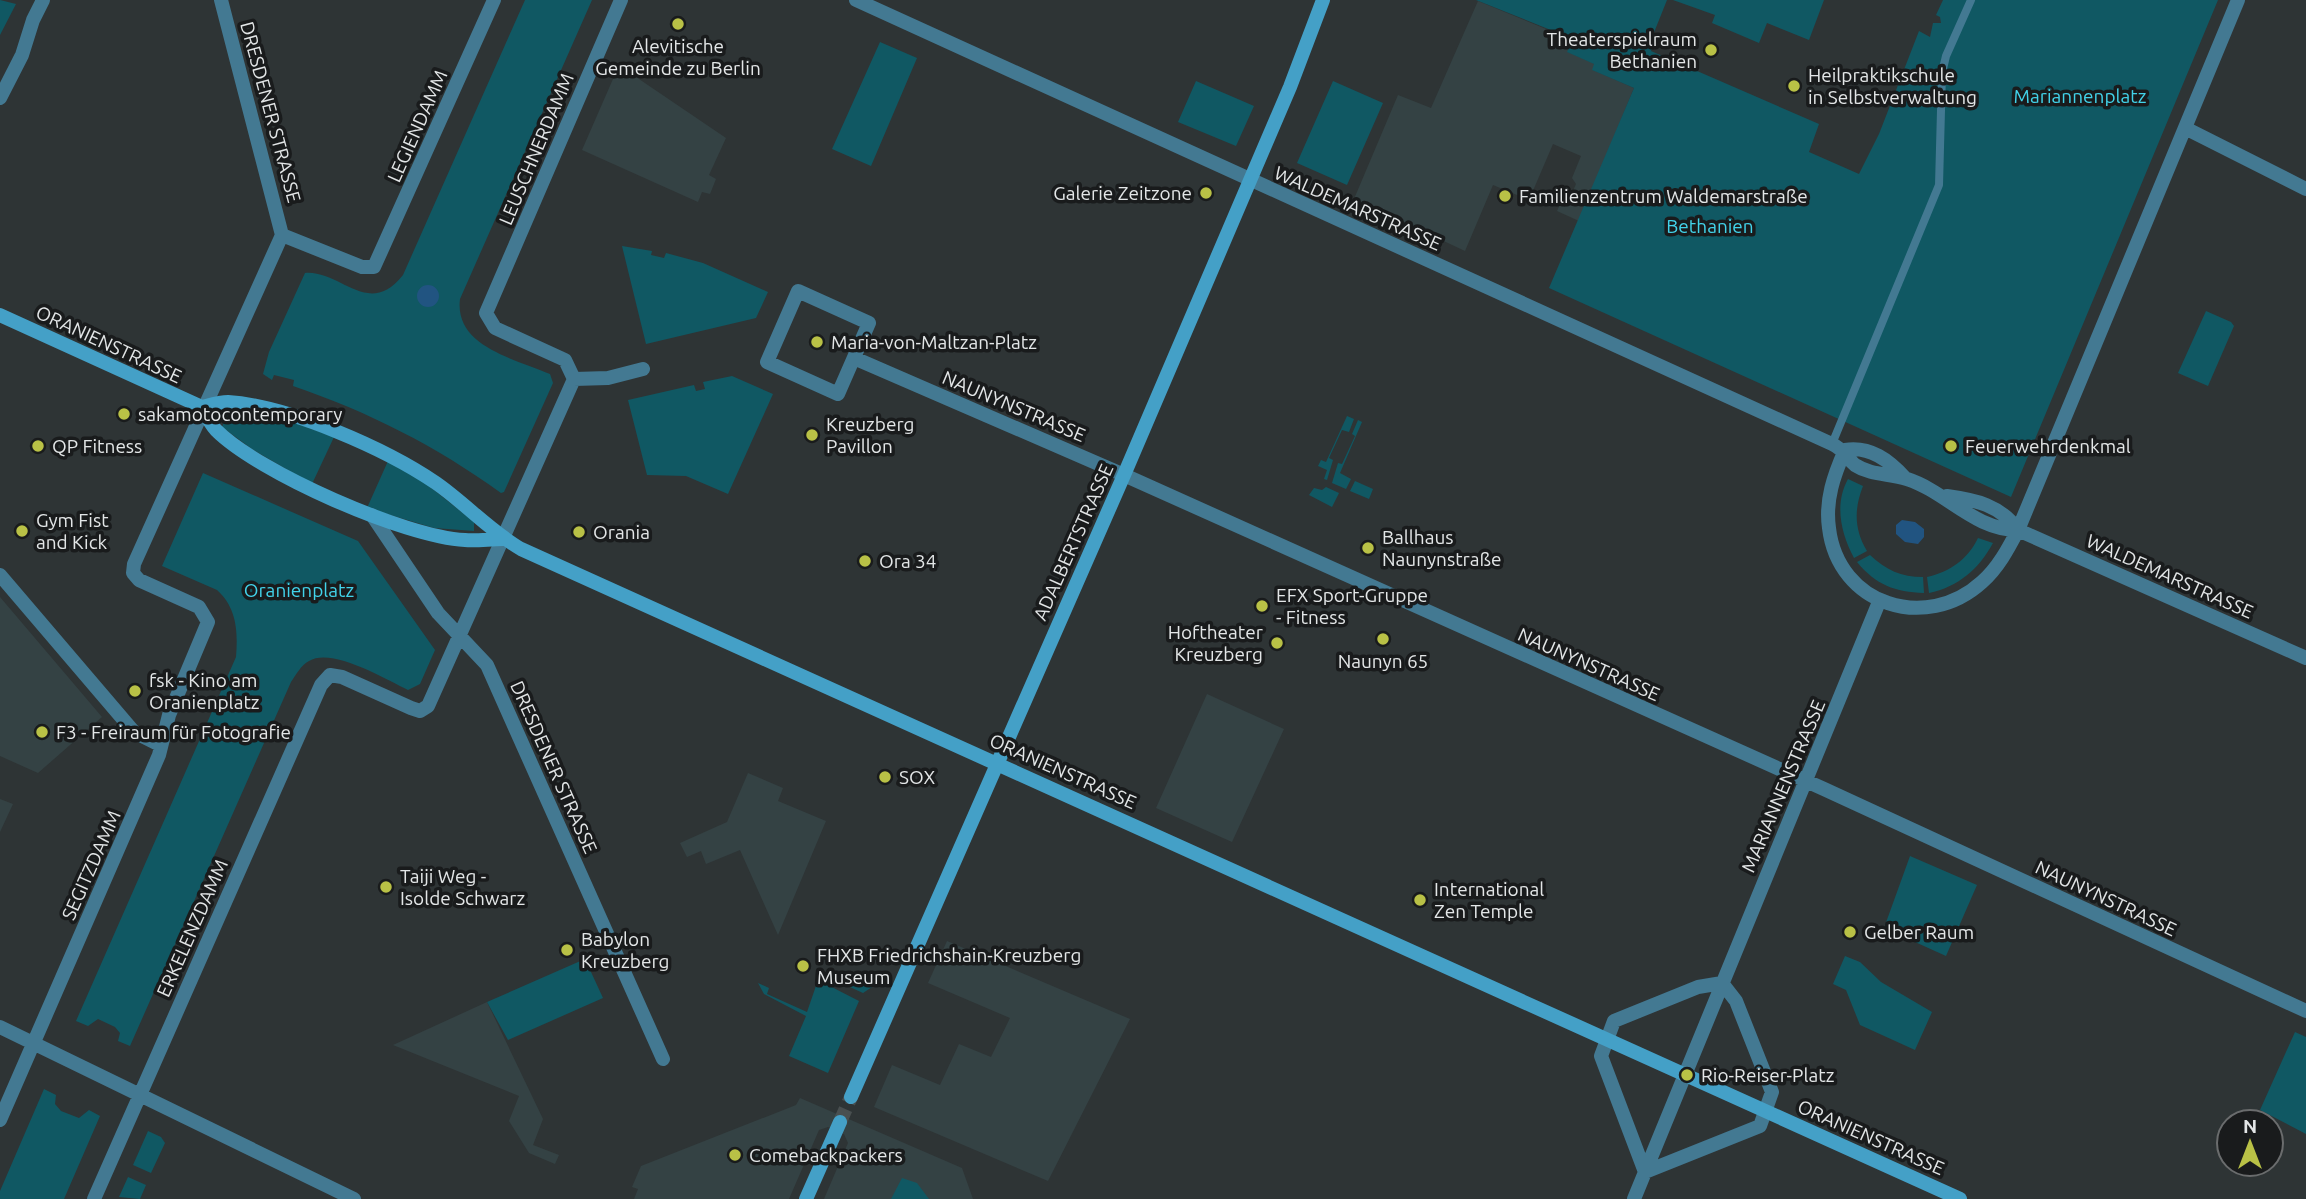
<svg xmlns="http://www.w3.org/2000/svg" width="2306" height="1199" font-family="Ubuntu,sans-serif">
	<rect width="100%" height="100%" fill="#2e3435"/>
	<!-- built -->
	<path fill="#344244" d="M1478,1L1573,40L1568,52L1595,64L1593,70L1634,88L1579,221L1557,211L1566,192L1573,191L1576,184L1572,178L1581,156L1553,144L1529,200L1493,185L1465,251L1354,199L1398,95L1431,108Z
		M623,74L636,77L726,138L709,175L716,179L710,194L702,192L698,202L582,150L613,79Z
		M0,597L102,717L38,773L0,756Z
		M1207,694L1284,729L1232,842L1156,808Z
		M748,773L783,788L778,801L826,821L778,935L740,850L706,864L701,851L687,857L680,843L727,822Z
		M0,799L13,804L0,832Z
		M947,941L1130,1019L1048,1181L874,1107L892,1065L940,1085L959,1044L991,1057L1010,1018L928,983Z
		M487,1002L543,1119L533,1145L559,1155L555,1164L529,1153L509,1121L519,1096L393,1045Z
		M800,1098L962,1168L973,1199H824L848,1143L844,1134L828,1127L819,1130L789,1199H634L638,1189L632,1187L641,1166L796,1105Z"/>
	<!-- green -->
	<path fill="#105863" d="M0,0L16,4L0,35Z
		M525,0H592L460,299C454,347 516,359 550,374L553,383L504,492L501,493C436,446 369,412 293,386L294,380L274,375L272,380L263,374L269,352L305,273C341,270 368,319 403,275Z
		M1476,0H1667L1651,40L1654,42L1651,51L1819,124L1809,152L1859,174L1879,134L1919,31L1930,37L1933,23H1941L1940,17L1936,15L1943,0H2218L2011,497L1549,288L1634,88L1592,70L1594,64L1567,52L1573,39Z
		M1673,0H1824L1809,40L1767,23L1759,43L1712,23L1715,15Z
		M880,42L917,58L871,166L832,149Z
		M1196,81L1254,106L1236,146L1178,122Z
		M1333,81L1383,103L1347,185L1297,163Z
		M622,246L652,251L651,255L664,258L666,253L703,263L768,292L756,318L646,344Z
		M2206,311L2231,322L2234,326L2208,386L2178,373Z
		M732,376L773,394L728,494L686,476L647,475L628,400L694,385L696,391L705,389L703,382Z
		M229,408L290,421L334,437L312,484L252,449L222,427Z
		M1347,416L1354,419L1349,432L1342,430L1329,458L1333,460L1327,480L1324,479L1327,470L1318,466L1321,460L1326,462Z
		M1358,420L1362,422L1340,473L1351,479L1346,489L1332,483L1338,463L1342,464L1355,436L1352,434Z
		M388,461L424,482L474,522V531L434,528L367,508Z
		M203,473L358,541L435,650L420,684L408,690C385,679 332,647 309,661C301,665 296,675 291,682L130,1046L118,1041L120,1033L115,1027L98,1019L88,1026L76,1021L236,657C238,632 237,608 217,590L162,566Z
		M1848,479L1863,486C1854,509 1854,529 1867,551L1854,558C1841,534 1834,504 1848,479Z
		M1355,481L1373,489L1369,499L1350,491Z
		M1326,487L1339,493L1332,507L1309,495L1314,488L1322,490Z
		M1978,538L1993,543C1979,569 1958,587 1929,593L1927,577C1950,572 1968,559 1978,538Z
		M1870,555C1886,570 1901,577 1923,577L1924,593C1895,592 1876,585 1857,562Z
		M1910,856L1977,885L1946,956L1884,928Z
		M1845,956L1860,962L1881,982L1932,1012L1915,1050L1860,1025L1846,990L1833,984Z
		M585,959L603,998L508,1040L487,1002Z
		M842,974H843L872,987L863,993L841,983Z
		M818,980L859,1001L828,1073L789,1056L806,1016L764,994L758,983L769,988L767,994L807,1012Z
		M2295,1032L2306,1037V1134L2260,1110Z
		M44,1089L56,1095L55,1104L61,1111L79,1118L89,1110L100,1116L64,1199H0V1191Z
		M148,1131L161,1137L165,1143L151,1173L133,1165Z
		M128,1177L146,1185L140,1199L119,1197Z
		M902,1178L917,1183L929,1199H891Z"/>
	<!-- water -->
	<path fill="#215481" d="M417 296a11 11 0 1 1 22 0a11 11 0 1 1-22 0Z
		M1902,520L1915,522L1924,529V537L1918,544L1905,542L1896,534V525Z"/>
	<g fill="none" stroke-linecap="round" stroke-linejoin="round">
		<!-- secondary-tunnel -->
		<path stroke="#494f50" stroke-width="14" stroke-dasharray="14 7" stroke-linecap="butt" d="M840,1122L851,1097"/>
		<!-- lane -->
		<path stroke="#437992" stroke-width="8" d="M1832,444L1939,185L1942,73L1946,56L1971,0"/>
		<!-- street -->
		<path stroke="#437992" stroke-width="14" d="M221,0L282,235
			M856,0L1832,444C1845,450 1846,458 1855,465C1872,476 1889,473 1907,479C1947,492 1974,530 2018,530L2306,658
			M0,98L22,55L33,20L43,0
			M2185,128L2306,189
			M282,235L362,267H374L494,0
			M798,291L869,323L838,394L767,362Z
			M854,358L1124,475L1824,789L2306,1011
			M574,379L608,378L643,369
			M1845,450C1834,475 1825,500 1829,528C1838,605 1926,633 1982,582C1998,568 2008,549 2018,530L2238,0
			M1845,450C1870,446 1889,460 1905,478
			M1947,496C1976,500 2000,505 2018,530
			M372,515L438,613L487,665L663,1059
			M0,575L134,732L160,745
			M0,1027L354,1199
			M0,1120L159,755L169,715L208,622L199,607L139,580L133,573L134,564L282,235
			M1645,1172L1760,1126L1772,1092L1736,1001L1722,983
			M1645,1172L1601,1056L1614,1021L1698,987L1722,983
			M94,1199L321,685L330,675L342,677L411,708L420,711L428,706L574,379L565,360L495,328L486,313L621,0
			M1634,1199L1879,602"/>
		<!-- secondary -->
		<path stroke="#44a0c7" stroke-width="14" d="M0,315L202,407C206,415 210,424 216,430C259,473 405,537 465,540C477,541 490,539 503,539
			M202,407C210,405 220,402 228,402C289,406 386,449 436,483C466,504 490,531 521,549L1960,1199
			M851,1097L1124,475L1290,87L1323,0
			M806,1199L840,1122"/>
	</g>
	<!-- markers -->
	<g fill="#b9c146" stroke="#191b1c" stroke-width="2.5">
		<circle cx="678" cy="24" r="7"/>
		<circle cx="1711" cy="50" r="7"/>
		<circle cx="1794" cy="86" r="7"/>
		<circle cx="1206" cy="193" r="7"/>
		<circle cx="1505" cy="196" r="7"/>
		<circle cx="817" cy="342" r="7"/>
		<circle cx="124" cy="414" r="7"/>
		<circle cx="812" cy="435" r="7"/>
		<circle cx="38" cy="446" r="7"/>
		<circle cx="1951" cy="446" r="7"/>
		<circle cx="22" cy="531" r="7"/>
		<circle cx="579" cy="532" r="7"/>
		<circle cx="1368" cy="548" r="7"/>
		<circle cx="865" cy="561" r="7"/>
		<circle cx="1262" cy="606" r="7"/>
		<circle cx="1383" cy="639" r="7"/>
		<circle cx="1277" cy="643" r="7"/>
		<circle cx="135" cy="691" r="7"/>
		<circle cx="42" cy="732" r="7"/>
		<circle cx="885" cy="777" r="7"/>
		<circle cx="386" cy="887" r="7"/>
		<circle cx="1420" cy="900" r="7"/>
		<circle cx="1850" cy="932" r="7"/>
		<circle cx="567" cy="950" r="7"/>
		<circle cx="803" cy="966" r="7"/>
		<circle cx="1687" cy="1075" r="7"/>
		<circle cx="735" cy="1155" r="7"/>
	</g>
	<g text-anchor="middle" dominant-baseline="central" stroke-width="7" stroke-linejoin="round" paint-order="stroke">
		<!-- poi labels -->
		<g font-size="19" fill="#e3e6e7" stroke="#191b1c" text-anchor="start">
			<text x="1697" y="39" text-anchor="end">Theaterspielraum<tspan x="1697" dy="22">Bethanien</tspan></text>
			<text x="678" y="46" text-anchor="middle">Alevitische<tspan x="678" dy="22">Gemeinde zu Berlin</tspan></text>
			<text x="1808" y="75">Heilpraktikschule<tspan x="1808" dy="22">in Selbstverwaltung</tspan></text>
			<text x="1192" y="193" text-anchor="end">Galerie Zeitzone</text>
			<text x="1519" y="196">Familienzentrum Waldemarstraße</text>
			<text x="831" y="342">Maria-von-Maltzan-Platz</text>
			<text x="138" y="414">sakamotocontemporary</text>
			<text x="826" y="424">Kreuzberg<tspan x="826" dy="22">Pavillon</tspan></text>
			<text x="52" y="446">QP Fitness</text>
			<text x="1965" y="446">Feuerwehrdenkmal</text>
			<text x="36" y="520">Gym Fist<tspan x="36" dy="22">and Kick</tspan></text>
			<text x="593" y="532">Orania</text>
			<text x="1382" y="537">Ballhaus<tspan x="1382" dy="22">Naunynstraße</tspan></text>
			<text x="879" y="561">Ora 34</text>
			<text x="1276" y="595">EFX Sport-Gruppe<tspan x="1276" dy="22">- Fitness</tspan></text>
			<text x="1263" y="632" text-anchor="end">Hoftheater<tspan x="1263" dy="22">Kreuzberg</tspan></text>
			<text x="1383" y="661" text-anchor="middle">Naunyn 65</text>
			<text x="149" y="680">fsk - Kino am<tspan x="149" dy="22">Oranienplatz</tspan></text>
			<text x="56" y="732">F3 - Freiraum für Fotografie</text>
			<text x="899" y="777">SOX</text>
			<text x="400" y="876">Taiji Weg -<tspan x="400" dy="22">Isolde Schwarz</tspan></text>
			<text x="1434" y="889">International<tspan x="1434" dy="22">Zen Temple</tspan></text>
			<text x="1864" y="932">Gelber Raum</text>
			<text x="581" y="939">Babylon<tspan x="581" dy="22">Kreuzberg</tspan></text>
			<text x="817" y="955">FHXB Friedrichshain-Kreuzberg<tspan x="817" dy="22">Museum</tspan></text>
			<text x="1701" y="1075">Rio-Reiser-Platz</text>
			<text x="749" y="1155">Comebackpackers</text>
		</g>
		<!-- park labels -->
		<g font-size="19" fill="#42d3ea" stroke="#191b1c">
			<text x="2080" y="96">Mariannenplatz</text>
			<text x="1710" y="226">Bethanien</text>
			<text x="299" y="590">Oranienplatz</text>
		</g>
		<!-- street labels -->
		<g font-size="19" fill="#e3e6e7" stroke="#191b1c">
			<text transform="translate(271 112) rotate(75)">DRESDENER STRASSE</text>
			<text transform="translate(417 126) rotate(-66)">LEGIENDAMM</text>
			<text transform="translate(536 149) rotate(-67)">LEUSCHNERDAMM</text>
			<text transform="translate(1358 208) rotate(24)">WALDEMARSTRASSE</text>
			<text transform="translate(109 344) rotate(25)">ORANIENSTRASSE</text>
			<text transform="translate(1014 406) rotate(23)">NAUNYNSTRASSE</text>
			<text transform="translate(1073 542) rotate(-66)">ADALBERTSTRASSE</text>
			<text transform="translate(2170 576) rotate(24)">WALDEMARSTRASSE</text>
			<text transform="translate(1589 664) rotate(24)">NAUNYNSTRASSE</text>
			<text transform="translate(554 767) rotate(66)">DRESDENER STRASSE</text>
			<text transform="translate(1063 771) rotate(24)">ORANIENSTRASSE</text>
			<text transform="translate(1783 786) rotate(-67)">MARIANNENSTRASSE</text>
			<text transform="translate(91 865) rotate(-66)">SEGITZDAMM</text>
			<text transform="translate(2106 898) rotate(25)">NAUNYNSTRASSE</text>
			<text transform="translate(192 928) rotate(-66)">ERKELENZDAMM</text>
			<text transform="translate(1871 1137) rotate(24)">ORANIENSTRASSE</text>
		</g>
	</g>
	<!-- north arrow -->
	<g transform="translate(2250 1143)"><circle r="33" fill="#191b1c" stroke="#6a6c6d" stroke-width="2"/>
	<path d="M0-5L12 26L0 18L-12 26Z" fill="#b9c146"/>
	<text y="-10" font-size="19" font-weight="bold" text-anchor="middle" fill="#e3e6e7">N</text>
	</g>
</svg>
